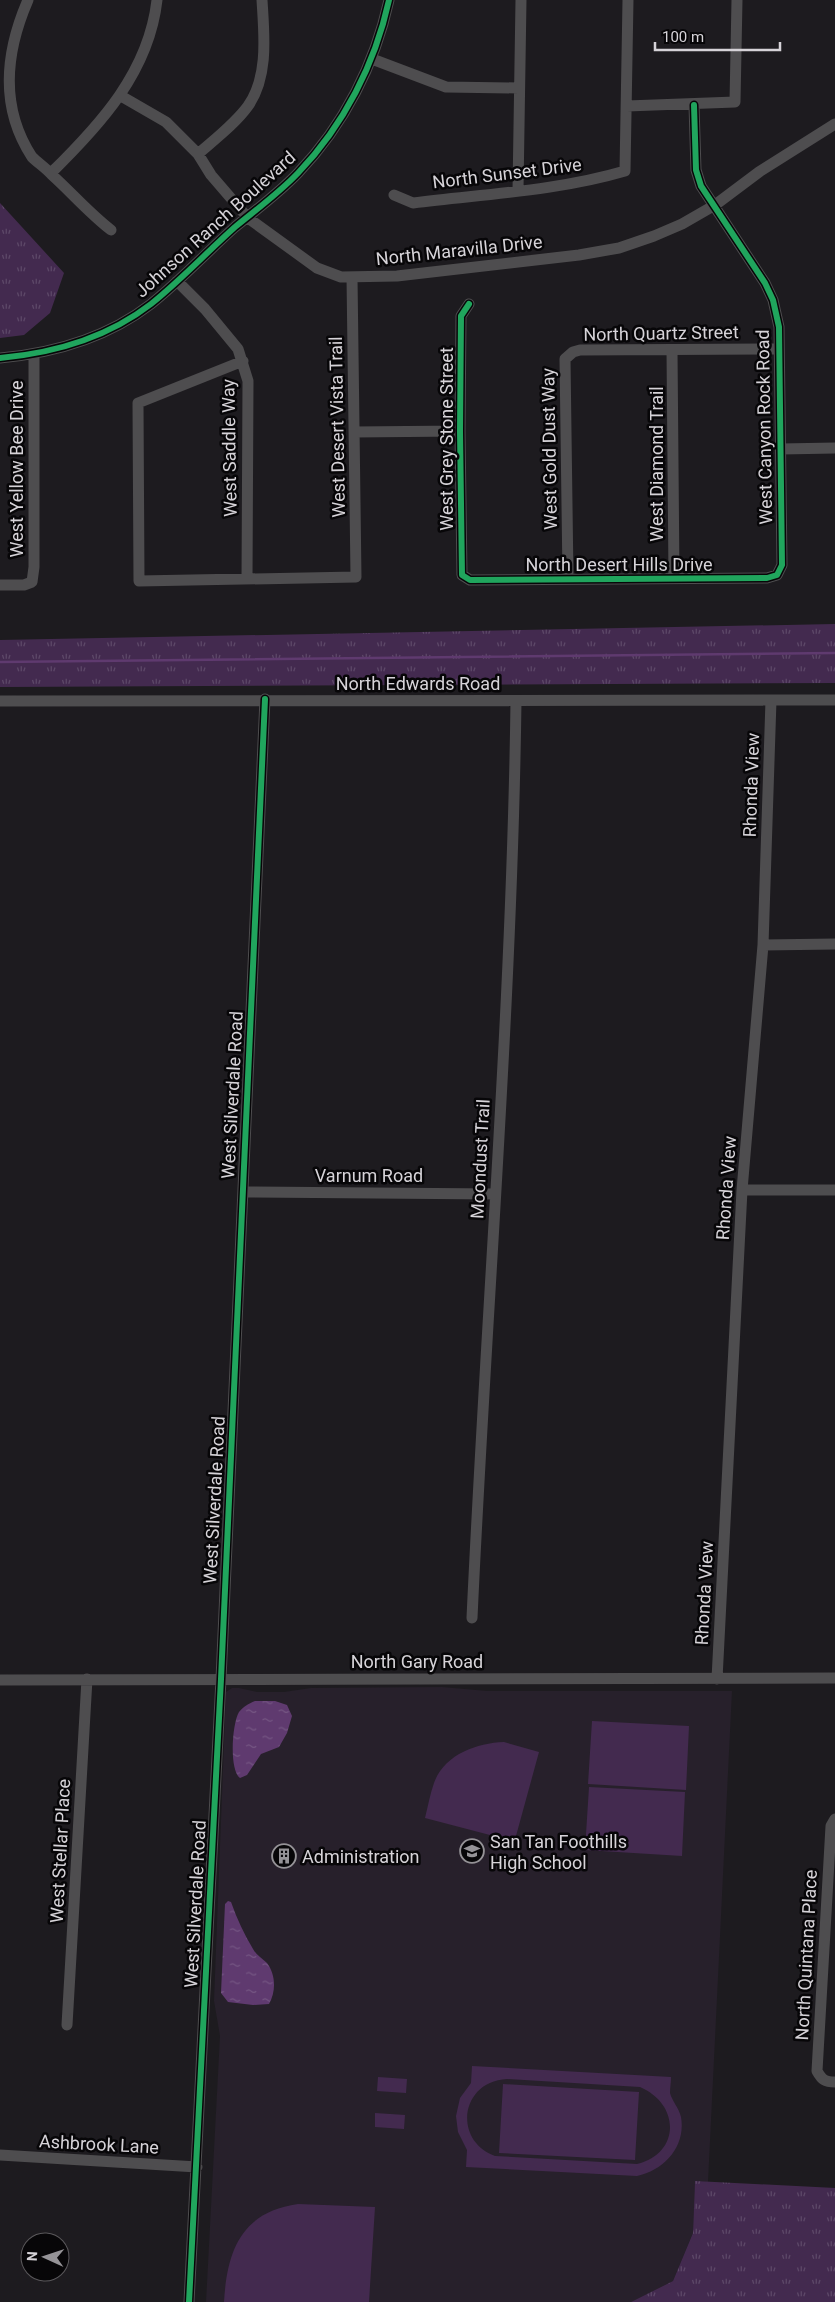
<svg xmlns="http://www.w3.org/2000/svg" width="835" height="2302" font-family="Roboto,sans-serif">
	<defs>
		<pattern id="grass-tufts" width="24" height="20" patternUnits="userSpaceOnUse" patternTransform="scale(1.25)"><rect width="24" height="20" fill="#432a4f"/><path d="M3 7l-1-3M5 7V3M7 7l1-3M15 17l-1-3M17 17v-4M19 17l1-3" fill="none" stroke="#5d4868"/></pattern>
		<pattern id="water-ripples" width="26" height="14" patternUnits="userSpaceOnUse" patternTransform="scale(1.25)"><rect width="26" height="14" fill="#5f3a6f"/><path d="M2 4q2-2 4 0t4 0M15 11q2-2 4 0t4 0" fill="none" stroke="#755683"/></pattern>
	</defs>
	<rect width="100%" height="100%" fill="#1d1b1f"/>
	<!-- built -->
	<path fill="#27202b" d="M442,1687L487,1691H732L708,2182L695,2181L693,2233L673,2281L631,2302H206L220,2036L214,2001L226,1692L232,1688H239L257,1692H284L311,1688Z"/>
	<!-- grass -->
	<path fill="url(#grass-tufts)" d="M0,203L64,273L50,313L24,335L0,338Z
		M835,624V683L0,687V640Z
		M695,2181L835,2188V2302H631L673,2281L693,2233Z"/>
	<!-- pitch -->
	<path fill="#432a4f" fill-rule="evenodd" d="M592,1721L689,1726L686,1790L588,1784Z
		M504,1742L539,1752L516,1836L509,1840L425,1818C428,1806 430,1794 434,1783C444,1755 476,1743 504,1742Z
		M589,1787L685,1792L682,1856L585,1850Z
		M472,2066L671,2077C671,2082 670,2088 670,2093C672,2101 679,2108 681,2117C686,2146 665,2170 637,2176L466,2167L467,2150L458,2132L456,2116L460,2098L471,2083ZM507,2079L640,2087C680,2104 681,2153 637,2164L495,2156C452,2140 461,2081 507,2079Z
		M378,2077L407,2079L406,2093L377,2091Z
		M503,2084L639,2092L635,2160L499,2153Z
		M375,2113L405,2115L404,2129L375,2127Z
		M298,2204L375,2207L369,2302H224C227,2251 241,2212 298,2204Z"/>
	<!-- water -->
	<path fill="url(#water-ripples)" d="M255,1701H275L287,1705L292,1716L287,1733L279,1747L261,1754L247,1775L240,1778C229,1770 232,1724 239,1712C244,1706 248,1704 255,1701Z
		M228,1901L231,1902C237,1919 244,1934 253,1949C256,1955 262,1958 267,1963C276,1975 276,1992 269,2004L253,2005L228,2002L221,1993L225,1904Z"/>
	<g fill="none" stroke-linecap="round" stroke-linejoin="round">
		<!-- stream -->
		<path stroke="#5f3a6f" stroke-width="2.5" d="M0,662L835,653"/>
		<!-- minor -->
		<path stroke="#4e4d4f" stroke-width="11" d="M28,0C5,53 0,108 32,157C38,163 46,168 52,175C72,193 89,213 111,230
			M372,59L446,87L519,88
			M121,96L166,122L198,154L211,175L248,218L317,268L341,277L397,276L579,255L619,248L654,236L682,224L715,205L759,172L835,124
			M627,106L735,102L737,0
			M198,154C215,139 235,124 248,106C269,76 264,34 262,0
			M51,173C100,125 149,72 157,0
			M518,190L521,0
			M394,195L413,203C484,194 557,191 625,171L628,0
			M177,281L205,309L238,349L248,381L247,579
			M469,304L461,316L460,431L462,575L470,580L767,578L777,575L782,565L779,327L773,300L765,283L701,186L696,170L694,105
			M672,350L674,578
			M0,358C55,353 107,338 151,304C181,280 207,252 235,227C257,209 279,193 298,173C344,125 375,64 389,0
			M243,361L138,403L139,581L356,577L352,277
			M354,432L460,431
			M781,449L835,448
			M568,578L565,359L573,352L580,350L779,349
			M0,585H24L32,582L34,567V355
			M0,701L835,700
			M763,945L835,944
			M742,1190H835
			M243,1192L495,1194
			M472,1618C486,1312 512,1007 516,701
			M717,1679L742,1190L763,945L771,700
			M0,1680L835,1678
			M835,1819L831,1826L817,2071C822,2080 825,2082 835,2082
			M67,2025L87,1679
			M0,2155L197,2167
			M189,2302L221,1679L265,699"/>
		<!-- cycleway casing -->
		<g stroke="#070608" stroke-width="9">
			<path id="cycleway" d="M469,304L461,316L460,431L462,575L470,580L767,578L777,575L782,565L779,327L773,300L765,283L701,186L696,170L694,105
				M0,358C55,353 107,338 151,304C181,280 207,252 235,227C257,209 279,193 298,173C344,125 375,64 389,0
				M189,2302L221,1679L265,699"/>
		</g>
		<!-- cycleway -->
		<use href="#cycleway" stroke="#20a55d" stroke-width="6"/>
	</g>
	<!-- icons -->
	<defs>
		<g id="school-ring" transform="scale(1.25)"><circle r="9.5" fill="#070608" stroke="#959397" stroke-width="1.5"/><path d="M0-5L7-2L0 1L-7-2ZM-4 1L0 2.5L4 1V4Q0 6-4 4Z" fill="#959397"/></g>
		<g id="building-ring" transform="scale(1.25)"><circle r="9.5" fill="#070608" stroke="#959397" stroke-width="1.5"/><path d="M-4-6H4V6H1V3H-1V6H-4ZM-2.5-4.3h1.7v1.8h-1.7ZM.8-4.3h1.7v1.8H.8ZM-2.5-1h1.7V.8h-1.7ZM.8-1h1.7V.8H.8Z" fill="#959397"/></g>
	</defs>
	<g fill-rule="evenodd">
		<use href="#school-ring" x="472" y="1851"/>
		<use href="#building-ring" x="284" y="1856"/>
	</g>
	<g text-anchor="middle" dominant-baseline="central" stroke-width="5" stroke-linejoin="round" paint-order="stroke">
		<!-- street labels -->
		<g font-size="18" fill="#d6d3d8" stroke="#070608">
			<text transform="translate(507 173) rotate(-7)">North Sunset Drive</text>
			<text transform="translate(215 224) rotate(-42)">Johnson Ranch Boulevard</text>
			<text transform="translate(459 250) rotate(-6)">North Maravilla Drive</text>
			<text transform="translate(661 333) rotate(-1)">North Quartz Street</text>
			<text transform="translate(337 427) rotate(-91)">West Desert Vista Trail</text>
			<text transform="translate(764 427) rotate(-91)">West Canyon Rock Road</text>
			<text transform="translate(446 439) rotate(-90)">West Grey Stone Street</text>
			<text transform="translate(229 448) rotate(-91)">West Saddle Way</text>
			<text transform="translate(549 449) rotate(-91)">West Gold Dust Way</text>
			<text transform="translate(656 464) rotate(-90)">West Diamond Trail</text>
			<text transform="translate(16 469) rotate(-90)">West Yellow Bee Drive</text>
			<text x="619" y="564">North Desert Hills Drive</text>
			<text x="418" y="683">North Edwards Road</text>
			<text transform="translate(751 785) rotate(-88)">Rhonda View</text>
			<text transform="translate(232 1095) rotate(-87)">West Silverdale Road</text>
			<text transform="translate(480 1159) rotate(-87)">Moondust Trail</text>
			<text x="369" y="1175">Varnum Road</text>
			<text transform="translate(726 1188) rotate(-86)">Rhonda View</text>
			<text transform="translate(214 1500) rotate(-87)">West Silverdale Road</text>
			<text transform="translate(704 1593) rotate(-87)">Rhonda View</text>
			<text x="417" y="1661">North Gary Road</text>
			<text transform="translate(60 1851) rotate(-87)">West Stellar Place</text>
			<text transform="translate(195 1904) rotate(-87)">West Silverdale Road</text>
			<text transform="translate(806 1955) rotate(-87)">North Quintana Place</text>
			<text transform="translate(99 2144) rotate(3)">Ashbrook Lane</text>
		</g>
		<!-- poi labels -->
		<g font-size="18" fill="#d6d3d8" stroke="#070608" text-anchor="start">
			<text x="490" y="1841">San Tan Foothills<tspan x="490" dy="21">High School</tspan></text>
			<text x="302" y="1856">Administration</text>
		</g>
	</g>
	<!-- north arrow -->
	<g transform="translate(45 2257) rotate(273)"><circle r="24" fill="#070608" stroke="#5a585b"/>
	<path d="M0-4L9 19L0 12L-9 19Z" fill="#959397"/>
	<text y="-8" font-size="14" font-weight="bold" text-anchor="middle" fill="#d6d3d8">N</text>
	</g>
	<!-- scale -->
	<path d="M655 42v8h125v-8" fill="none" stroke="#d6d3d8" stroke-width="2.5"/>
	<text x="662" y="42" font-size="15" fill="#d6d3d8" stroke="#070608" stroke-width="4" paint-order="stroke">100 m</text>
</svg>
